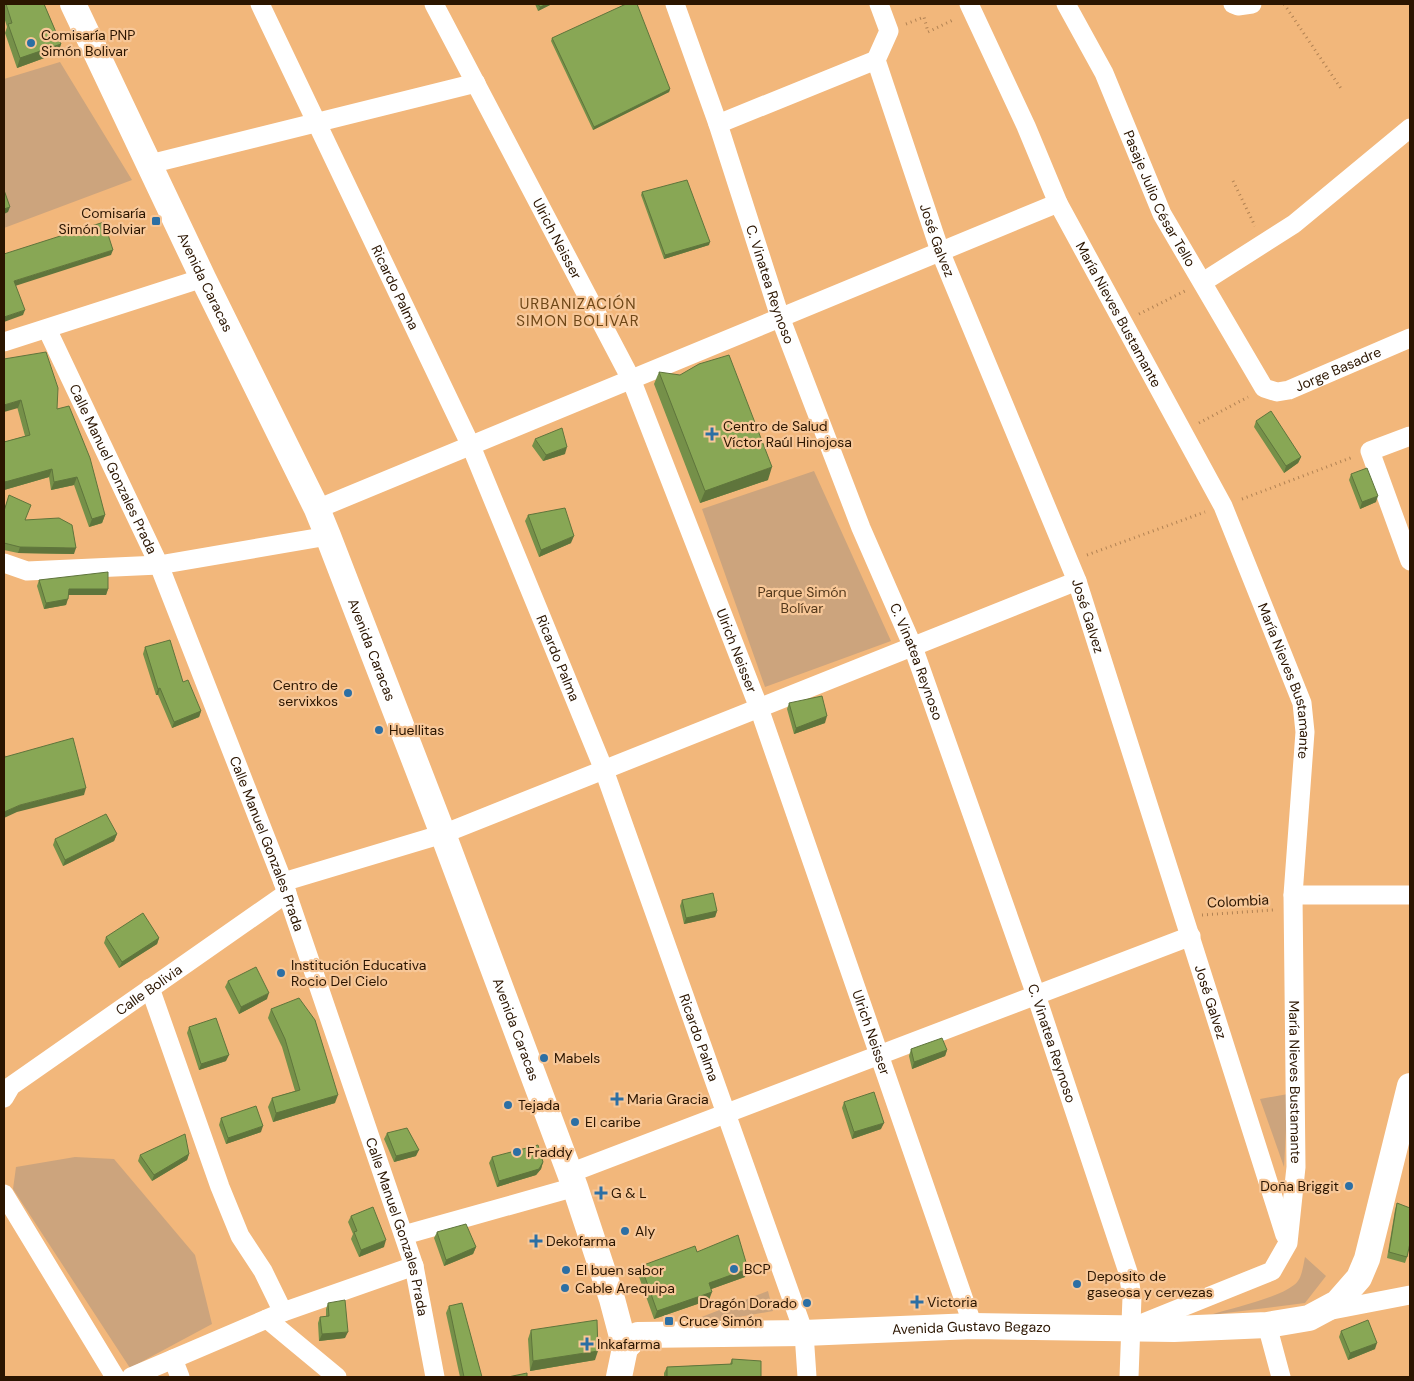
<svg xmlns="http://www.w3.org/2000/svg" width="1414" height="1381" font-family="'DM Sans',sans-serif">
	<rect width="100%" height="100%" fill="#f2b77b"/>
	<!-- green -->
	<path fill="#cca47d" d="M60,62L132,180L4,228V79Z
		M814,471L891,641L765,687L702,509Z
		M1288,1094L1284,1167L1260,1099Z
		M75,1157L114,1159L195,1255L212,1324L130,1368L13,1189L16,1167Z
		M1305,1257L1326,1276L1305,1303L1210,1315C1232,1308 1276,1299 1294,1285C1302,1280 1303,1266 1305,1257Z
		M768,1291L773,1311L700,1324L699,1318Z"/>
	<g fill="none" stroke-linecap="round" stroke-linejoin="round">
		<!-- path -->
		<path stroke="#b18253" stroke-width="3" stroke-dasharray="1 4" stroke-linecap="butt" d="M1284,4L1342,90
			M906,24L924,17L928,32L955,19
			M1233,181L1255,226
			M1139,314L1185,291
			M1199,423L1248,397
			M1242,499L1353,457
			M1087,555L1205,512
			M1202,915L1273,910"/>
		<!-- street -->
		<g stroke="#fff" stroke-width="19">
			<path id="s1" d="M260,4L471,446L604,770L804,1333L807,1377"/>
			<path id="s2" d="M434,4L631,379L759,708L973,1326"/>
			<path id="s3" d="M675,4L718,124L780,317L861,528L913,647L1036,995L1128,1272L1132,1297L1129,1377"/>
			<path id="s4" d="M879,4L889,31L876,60L940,251L1077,581L1285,1235"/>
			<path id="s5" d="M969,4L1026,126L1058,203L1223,506L1302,703L1305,732L1293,895L1296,1167L1288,1243L1272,1271L1138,1325"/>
			<path id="s6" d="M1066,4L1104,73L1162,214L1264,388L1277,392L1289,390L1410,338"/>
			<path d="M1233,4L1238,6L1252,4"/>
			<path d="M718,124L876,60"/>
			<path d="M150,164L476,83"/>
			<path d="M1203,282L1294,224L1410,128"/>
			<path id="s7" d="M47,329L159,565L283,882L414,1266L435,1377"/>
			<path d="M4,342L203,278"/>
			<path d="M1410,436L1370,451L1410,561"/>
			<path d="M317,509L1058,203"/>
			<path d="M4,563L27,571L159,565L328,536"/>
			<path d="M283,882L443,834L1077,581"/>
			<path d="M1293,895H1410"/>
			<path d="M150,988L220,1187L240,1236L263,1271L283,1312"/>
			<path id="s8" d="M4,1098L11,1086L287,893"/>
			<path d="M570,1173L1191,936"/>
			<path d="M4,1194L115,1377"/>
			<path d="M404,1235L575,1187"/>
			<path d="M1327,1311L1410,1295"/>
			<path d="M267,1319L337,1377"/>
			<path d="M1267,1325L1281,1377"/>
			<path d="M173,1359L180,1377"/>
			<path d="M131,1377L283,1312L414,1266"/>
		</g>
		<!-- secondary -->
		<g stroke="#fff" stroke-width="26">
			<path id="s9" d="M73,4L203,278L317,509L328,536L443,834L575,1187L612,1299L625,1348L619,1377"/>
			<path id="s10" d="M625,1348L638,1335L804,1333L973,1326L1174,1329L1267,1325L1309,1318L1337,1303L1359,1278L1367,1259L1410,1086"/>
		</g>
	</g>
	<!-- wall -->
	<path fill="#759049" d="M4,4H44L61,44L58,53L17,68L5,33L7,27L4,17Z
		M535,4H552L538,11Z
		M552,38L670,89L669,92L593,130L551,41Z
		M642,192L709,245L664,259L641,195Z
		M4,359L57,409L105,515L102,523L89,527L74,485L51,490L49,477L4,490V442L25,436Z
		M659,372L768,480L700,503L654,384Z
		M1256,421L1301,457L1298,463L1284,473L1254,427Z
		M535,439L565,454L543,461L532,446Z
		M1351,474L1376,502L1360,509L1349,480Z
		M4,511L25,520L74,554L18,553L4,550Z
		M528,515L571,543L539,557L525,521Z
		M39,580L108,589L106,595H68L66,605L44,609L37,586Z
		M145,647L183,682L201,711L199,717L172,728L158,695H156L143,654Z
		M789,703L825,723L794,734L787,709Z
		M117,834L114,841L63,866L53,845L55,839Z
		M682,900L717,911L715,917L684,924L680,906Z
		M106,937L159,938L157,944L119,968L104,943Z
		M228,981L267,999L239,1014L225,987Z
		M271,1009L335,1103L273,1122L268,1107L272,1098L295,1091L282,1047L268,1018Z
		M189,1027L226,1061L199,1070L187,1033Z
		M911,1049L947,1050L945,1056L912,1069L909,1056Z
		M844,1102L881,1129L852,1139L842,1108Z
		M221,1118L261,1132L226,1144L219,1125Z
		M387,1133L416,1156L394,1162L384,1139Z
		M189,1154L187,1160L152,1181L138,1161L140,1155Z
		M492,1157L543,1162L541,1169L536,1175L497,1187L489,1163Z
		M1397,1203L1407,1257L1405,1263L1387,1258L1395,1210Z
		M351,1216L384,1247L359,1257L351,1239L353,1234L348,1222Z
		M437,1232L476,1247L473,1254L444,1266L434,1238Z
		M641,1266L745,1277L711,1289L709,1300L654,1319L638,1274Z
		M328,1303L345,1338L319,1341L318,1323L320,1317H326V1309Z
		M449,1306L482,1377H460L446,1313Z
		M531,1330L595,1360L530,1371L528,1339Z
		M1341,1331L1375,1349L1348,1360L1339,1337Z
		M732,1359L761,1377H664V1373L667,1367L730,1364Z"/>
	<!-- shaded-wall -->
	<path fill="#5f753c" d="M547,4H552L538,11L540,7Z
		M61,44L58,53L17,68L20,58Z
		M670,89L669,92L593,130L594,127Z
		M10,207L8,212L4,214V209Z
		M710,242L709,245L664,259L665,255Z
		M113,250L111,255L12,287L14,281Z
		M25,310L23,315L4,322V317Z
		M21,400L18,408L4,412V405Z
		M567,447L565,454L543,461L546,455Z
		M1301,457L1298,463L1284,473L1286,466Z
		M772,467L768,480L700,503L705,491Z
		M52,469L49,477L4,490V485L5,482Z
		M77,477L74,485L51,490L54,482Z
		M1378,496L1376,502L1360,509L1362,502Z
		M105,515L102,523L89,527L92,519Z
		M574,536L571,543L539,557L541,550Z
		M20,547L76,548L74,554L18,553Z
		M69,589H108L106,595H67Z
		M68,599L66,605L44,609L46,603Z
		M160,688L158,695H156L158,689Z
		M201,711L199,717L172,728L174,722Z
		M827,716L825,723L794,734L796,728Z
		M86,788L84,795L17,812L4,818V812L20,805Z
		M117,834L114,841L63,866L65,860Z
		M717,911L715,917L684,924L686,918Z
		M159,938L157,944L119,968L122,962Z
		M269,993L267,999L239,1014L241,1007Z
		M947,1050L945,1056L912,1069L914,1062Z
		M229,1055L226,1061L199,1070L201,1064Z
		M338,1095L335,1103L273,1122L276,1113Z
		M884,1123L881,1129L852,1139L854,1132Z
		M263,1126L261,1132L226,1144L228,1138Z
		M419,1150L416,1156L394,1162L396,1156Z
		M189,1154L187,1160L152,1181L154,1175Z
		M543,1162L541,1169L536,1175L497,1187L499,1181Z
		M386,1240L384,1247L359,1257L361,1250Z
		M476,1247L473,1254L444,1266L446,1260Z
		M748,1269L745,1277L706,1291L709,1283Z
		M712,1292L709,1300L654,1319L657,1311Z
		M348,1332L345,1338L319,1341L322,1334Z
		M1377,1343L1375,1349L1348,1360L1350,1353Z
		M598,1351L595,1360L530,1371L533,1361Z"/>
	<!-- building -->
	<path fill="#88a755" stroke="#5f753c" d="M6,4H44L61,44L20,58L8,24L12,23Z
		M538,4H547L540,7Z
		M626,4H637L670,89L594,127L552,38Z
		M687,180L710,242L665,255L642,192Z
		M4,190L10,207L4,209Z
		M104,222L113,250L14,281L25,310L4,317V254Z
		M46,352L58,388L57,409L69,406L90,458L105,515L92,519L77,477L54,482L52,469L5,482L4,479V442L30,435L21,400L4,405V359Z
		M729,355L772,467L705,491L659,372L680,375L699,364Z
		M1271,411L1301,457L1286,466L1256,421Z
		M562,428L567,447L546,455L535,439Z
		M1367,468L1378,496L1362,502L1351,474Z
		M9,495L31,505L25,520L59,518L72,525L76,548L20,547L4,543V511Z
		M565,508L574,536L541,550L528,515Z
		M108,572V589H69L68,599L46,603L39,580Z
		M170,640L183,682L188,680L201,711L174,722L160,688L158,689L145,647Z
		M822,696L827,716L796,728L789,703Z
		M73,738L86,788L20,805L4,812V753L5,757Z
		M106,814L117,834L65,860L55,839Z
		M713,893L717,911L686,918L682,900Z
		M143,913L159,938L122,962L106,937Z
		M256,967L269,993L241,1007L228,981Z
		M299,998L315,1020L338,1095L276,1113L272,1098L300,1090L285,1039L271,1009Z
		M216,1018L229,1055L201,1064L189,1027Z
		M942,1038L947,1050L914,1062L911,1049Z
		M874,1092L884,1123L854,1132L844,1102Z
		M256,1106L263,1126L228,1138L221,1118Z
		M407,1128L419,1150L396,1156L387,1133Z
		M185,1134L189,1154L154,1175L140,1155Z
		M538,1145L543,1162L539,1169L499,1181L492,1157Z
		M1397,1203L1410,1208V1243L1407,1257L1389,1252Z
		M373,1207L386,1240L361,1250L354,1232L357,1231L351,1216Z
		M466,1224L476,1247L446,1260L437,1232Z
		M738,1235L748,1269L709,1283L712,1292L657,1311L641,1266L695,1246L697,1252Z
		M345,1300L348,1332L322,1334L320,1317L329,1316L328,1303Z
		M462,1303L482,1377H464L449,1306Z
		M597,1320L598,1351L533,1361L531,1330Z
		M1368,1320L1377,1343L1350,1353L1341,1331Z
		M732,1359L761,1361V1377H667V1367L732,1364Z
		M527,1373V1377H508Z"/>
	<!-- markers -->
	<g fill="#2c6fa4" stroke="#f7c798" stroke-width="2">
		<circle cx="31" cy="43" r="5"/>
		<rect x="151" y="216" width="10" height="10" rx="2.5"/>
		<path d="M709.5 426.5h5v5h5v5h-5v5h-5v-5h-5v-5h5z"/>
		<circle cx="348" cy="693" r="5"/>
		<circle cx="379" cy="730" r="5"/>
		<circle cx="281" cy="973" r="5"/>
		<circle cx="544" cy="1058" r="5"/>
		<path d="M614.5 1091.5h5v5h5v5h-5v5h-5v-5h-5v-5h5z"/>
		<circle cx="508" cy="1105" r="5"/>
		<circle cx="575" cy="1122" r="5"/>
		<circle cx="517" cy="1152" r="5"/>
		<circle cx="1349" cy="1186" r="5"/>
		<path d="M598.5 1185.5h5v5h5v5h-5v5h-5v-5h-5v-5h5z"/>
		<circle cx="625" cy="1231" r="5"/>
		<path d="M533.5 1233.5h5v5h5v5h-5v5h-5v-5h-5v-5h5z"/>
		<circle cx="734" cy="1269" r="5"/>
		<circle cx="566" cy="1270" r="5"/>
		<circle cx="1077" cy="1284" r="5"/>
		<circle cx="565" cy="1288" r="5"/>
		<path d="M914.5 1294.5h5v5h5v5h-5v5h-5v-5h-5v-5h5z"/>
		<circle cx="807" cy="1303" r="5"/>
		<rect x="664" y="1316" width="10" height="10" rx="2.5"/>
		<path d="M584.5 1336.5h5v5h5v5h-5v5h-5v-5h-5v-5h5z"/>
	</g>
	<g text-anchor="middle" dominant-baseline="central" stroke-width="4.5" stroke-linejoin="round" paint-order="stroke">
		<!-- poi labels -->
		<g font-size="14" fill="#2b1500" stroke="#f7c798" text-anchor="start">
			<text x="41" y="35">Comisaría PNP<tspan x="41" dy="16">Simón Bolivar</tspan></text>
			<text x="146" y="213" text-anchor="end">Comisaría<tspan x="146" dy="16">Simón Bolviar</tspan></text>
			<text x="723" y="426">Centro de Salud<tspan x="723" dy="16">Víctor Raúl Hinojosa</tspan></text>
			<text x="338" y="685" text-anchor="end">Centro de<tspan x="338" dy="16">servixkos</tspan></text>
			<text x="389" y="730">Huellitas</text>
			<text x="291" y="965">Institución Educativa<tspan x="291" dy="16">Rocio Del Cielo</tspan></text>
			<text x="554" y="1058">Mabels</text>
			<text x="627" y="1099">Maria Gracia</text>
			<text x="518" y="1105">Tejada</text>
			<text x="585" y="1122">El caribe</text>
			<text x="527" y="1152">Fraddy</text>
			<text x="1339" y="1186" text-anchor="end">Doña Briggit</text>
			<text x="611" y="1193">G &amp; L</text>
			<text x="635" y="1231">Aly</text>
			<text x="546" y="1241">Dekofarma</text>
			<text x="744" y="1269">BCP</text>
			<text x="576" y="1270">El buen sabor</text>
			<text x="1087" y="1276">Deposito de<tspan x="1087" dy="16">gaseosa y cervezas</tspan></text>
			<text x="575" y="1288">Cable Arequipa</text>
			<text x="927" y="1302">Victoria</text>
			<text x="797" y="1303" text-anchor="end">Dragón Dorado</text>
			<text x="679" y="1321">Cruce Simón</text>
			<text x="597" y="1344">Inkafarma</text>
		</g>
		<!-- street labels -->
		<g font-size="14" fill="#2b1500" stroke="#f7c798">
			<text stroke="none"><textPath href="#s6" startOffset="216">Pasaje Julio César Tello</textPath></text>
			<text stroke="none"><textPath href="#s2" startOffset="265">Ulrich Neisser</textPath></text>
			<text stroke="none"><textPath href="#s4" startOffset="251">José Galvez</textPath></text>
			<text stroke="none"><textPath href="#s9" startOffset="308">Avenida Caracas</textPath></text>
			<text stroke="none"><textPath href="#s3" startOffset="296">C. Vinatea Reynoso</textPath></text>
			<text stroke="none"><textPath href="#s1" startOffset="314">Ricardo Palma</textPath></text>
			<text stroke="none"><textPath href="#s5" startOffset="345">María Nieves Bustamante</textPath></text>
			<text stroke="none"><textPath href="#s6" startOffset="512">Jorge Basadre</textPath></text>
			<text stroke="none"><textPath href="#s7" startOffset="155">Calle Manuel Gonzales Prada</textPath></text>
			<text stroke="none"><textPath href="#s4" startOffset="656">José Galvez</textPath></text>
			<text stroke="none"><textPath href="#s9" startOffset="712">Avenida Caracas</textPath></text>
			<text stroke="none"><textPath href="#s2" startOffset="715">Ulrich Neisser</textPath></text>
			<text stroke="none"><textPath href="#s1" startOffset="719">Ricardo Palma</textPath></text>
			<text stroke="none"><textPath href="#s3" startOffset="701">C. Vinatea Reynoso</textPath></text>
			<text stroke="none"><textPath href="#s5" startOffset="750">María Nieves Bustamante</textPath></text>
			<text stroke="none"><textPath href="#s7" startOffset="560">Calle Manuel Gonzales Prada</textPath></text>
			<text transform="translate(1238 901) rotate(-3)">Colombia</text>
			<text stroke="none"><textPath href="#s8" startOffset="182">Calle Bolivia</textPath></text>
			<text stroke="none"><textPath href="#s4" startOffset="1061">José Galvez</textPath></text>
			<text stroke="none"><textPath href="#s9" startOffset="1118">Avenida Caracas</textPath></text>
			<text stroke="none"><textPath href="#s2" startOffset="1120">Ulrich Neisser</textPath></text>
			<text stroke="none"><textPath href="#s1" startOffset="1124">Ricardo Palma</textPath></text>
			<text stroke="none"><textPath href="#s3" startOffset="1106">C. Vinatea Reynoso</textPath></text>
			<text stroke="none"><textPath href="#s5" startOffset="1155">María Nieves Bustamante</textPath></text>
			<text stroke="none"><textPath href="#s7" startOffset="965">Calle Manuel Gonzales Prada</textPath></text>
			<text stroke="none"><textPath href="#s10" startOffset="352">Avenida Gustavo Begazo</textPath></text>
		</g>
		<!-- park labels -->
		<g font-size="14" fill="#53381b" stroke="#f7c798">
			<text x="802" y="592">Parque Simón<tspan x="802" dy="16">Bolívar</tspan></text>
		</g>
		<!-- neighbourhood labels -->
		<g font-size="15" letter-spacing="1" fill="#6f4717" stroke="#f7c798">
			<text x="578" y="304">URBANIZACIÓN<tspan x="578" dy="17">SIMON BOLIVAR</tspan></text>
		</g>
	</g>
	<!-- border -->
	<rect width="1414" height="1381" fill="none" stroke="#2b1500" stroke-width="10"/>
</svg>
